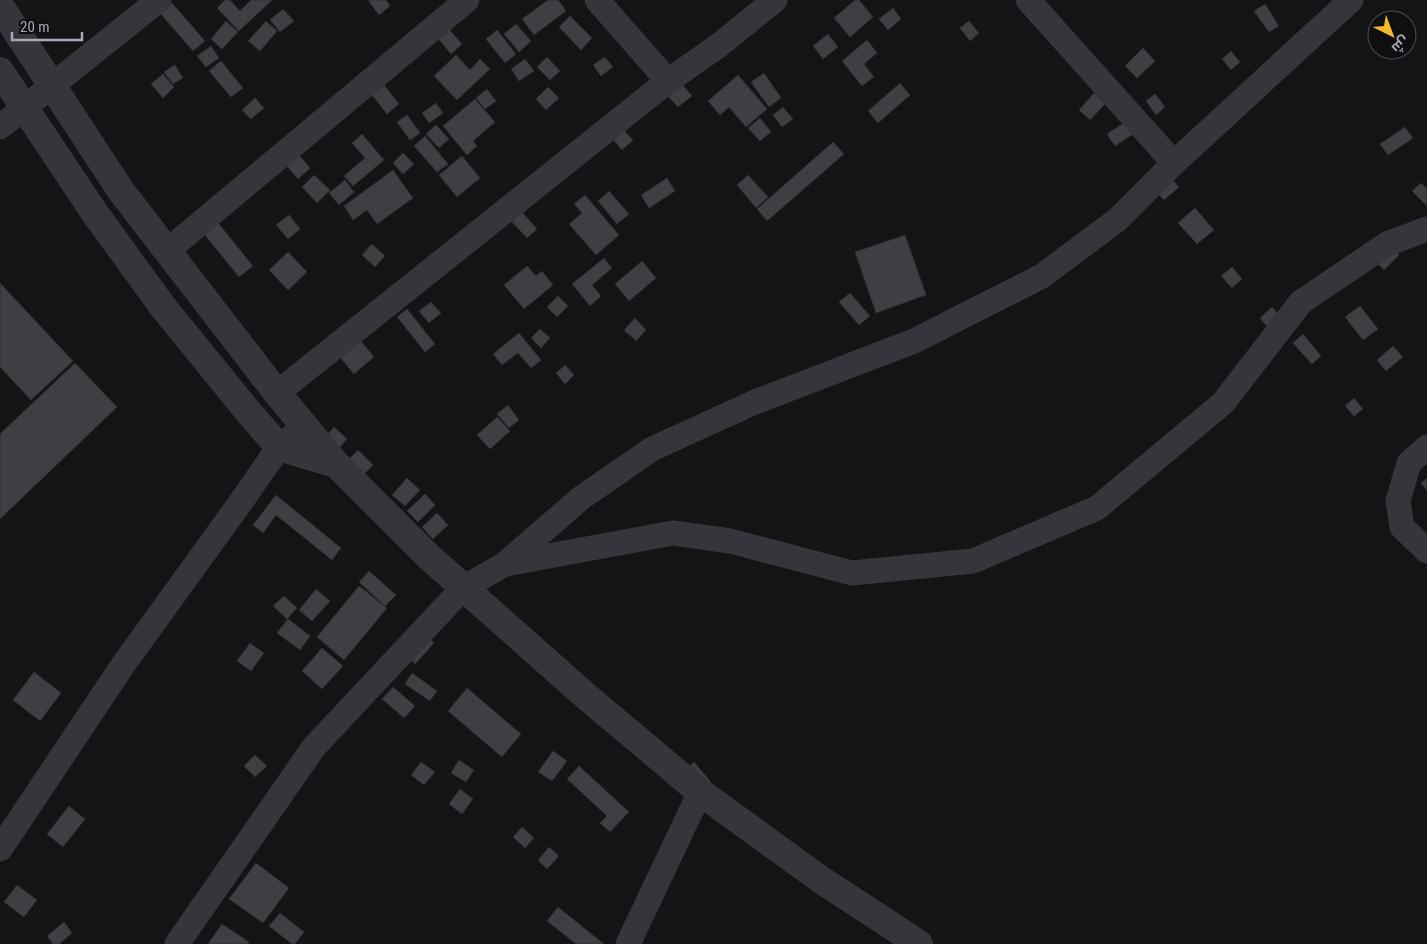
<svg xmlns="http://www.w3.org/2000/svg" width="1427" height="944" font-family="'Roboto Condensed',Cairo,sans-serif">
	<rect width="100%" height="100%" fill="#141416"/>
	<!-- building -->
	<path fill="#3e3f43" stroke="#2e2e32" d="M225,0H230L240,11L251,0H272L239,31L217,8Z
		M368,0H386L390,6L379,15Z
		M548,0H558L566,11L534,35L522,19Z
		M855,0H859L873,17L850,37L834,18Z
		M172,3L205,41L193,51L160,13Z
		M1265,4L1279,26L1269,32L1254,11Z
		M893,8L901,19L888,30L879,19Z
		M283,9L294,21L280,32L270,20Z
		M570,16L592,38L581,50L559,27Z
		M226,21L238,32L222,49L211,39Z
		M266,21L277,31L260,51L248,41Z
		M969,21L979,33L970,41L960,28Z
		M516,24L531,41L519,52L504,34Z
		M447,27L462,44L451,54L436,36Z
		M497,30L516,54L505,63L486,39Z
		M828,34L838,47L823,59L813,46Z
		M867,40L877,53L864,64L874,77L862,86L842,61Z
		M211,46L219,58L206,67L197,56Z
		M1143,48L1155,61L1137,78L1125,66Z
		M1231,51L1240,62L1231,70L1222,59Z
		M456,55L470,70L480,59L490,69L457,100L434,76Z
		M547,57L560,71L550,80L537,67Z
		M605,57L613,67L601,76L593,65Z
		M525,59L534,71L519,81L511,69Z
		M221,61L243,88L231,97L209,71Z
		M175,65L183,78L173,84L164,72Z
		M764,73L781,98L769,107L751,82Z
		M163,74L174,87L163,98L151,84Z
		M738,75L767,109L746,127L729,107L720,115L708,101Z
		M380,80L399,104L387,114L368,90Z
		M900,83L910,95L878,123L868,111Z
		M682,84L692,96L678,107L668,96Z
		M548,87L559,98L546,110L536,99Z
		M487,89L496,101L485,109L476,98Z
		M1094,93L1105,104L1090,120L1079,110Z
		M1155,94L1165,107L1156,115L1146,101Z
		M255,98L264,108L251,119L242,110Z
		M475,99L495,122L473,141L477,146L467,155L443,126Z
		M436,103L443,113L429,123L422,113Z
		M783,107L793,119L782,127L773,115Z
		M407,115L420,133L410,140L397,122Z
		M760,118L771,132L760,141L748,128Z
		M1125,122L1133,134L1115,146L1107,134Z
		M436,125L449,139L439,148L426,134Z
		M1405,127L1413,138L1388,155L1380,144Z
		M622,128L633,140L622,150L612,138Z
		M362,134L384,160L353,186L344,176L365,158L352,143Z
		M425,136L448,164L437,172L414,146Z
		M833,142L844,154L767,221L757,209Z
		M293,148L310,168L298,179L281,159Z
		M403,153L414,164L403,174L393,163Z
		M462,156L480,178L457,197L439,175Z
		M393,170L413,198L377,224L367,210L353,220L344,206Z
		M314,175L330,190L317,203L302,187Z
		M748,175L768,197L756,208L737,185Z
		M1169,176L1179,187L1164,200L1154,189Z
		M667,178L675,191L649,208L641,195Z
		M345,180L354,192L339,205L329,193Z
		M1421,183L1427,189V206L1412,191Z
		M609,191L629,214L617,224L598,201Z
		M585,195L619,235L596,255L569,224L582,213L574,204Z
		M1195,208L1214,230L1197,244L1178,223Z
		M522,212L537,229L527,238L512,222Z
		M289,215L300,229L288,239L276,225Z
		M214,218L253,266L239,277L200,229Z
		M905,235L926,295L876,313L855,252Z
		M372,244L385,256L375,267L362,255Z
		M1389,245L1399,255L1384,270L1374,260Z
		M288,252L307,272L288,290L269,270Z
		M604,258L612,268L592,285L601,296L590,306L572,284Z
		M642,261L656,278L629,301L615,284Z
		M527,266L536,276L542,271L553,285L524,309L504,285Z
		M1232,267L1242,279L1232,288L1221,276Z
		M0,283L73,361L31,400L0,367Z
		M850,293L870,316L859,325L839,302Z
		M558,296L568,306L557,317L547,307Z
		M431,302L441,313L429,323L419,311Z
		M1360,306L1378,329L1363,340L1345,317Z
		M1272,307L1290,328L1278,339L1260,318Z
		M407,309L435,344L425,352L397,317Z
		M635,318L646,330L636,341L624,330Z
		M540,329L550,338L541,348L531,338Z
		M519,333L541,360L531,368L518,353L502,365L493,354Z
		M1303,334L1321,356L1312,364L1293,343Z
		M359,339L374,357L354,374L339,356Z
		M1393,346L1403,357L1386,371L1377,360Z
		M75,363L117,407L0,519V434Z
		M565,365L574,375L565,384L556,373Z
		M1354,398L1363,409L1354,416L1345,406Z
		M508,405L519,420L509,428L497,414Z
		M497,417L510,431L490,449L477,435Z
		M334,427L347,439L337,451L324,439Z
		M358,450L373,465L358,480L343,465Z
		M407,478L420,490L405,506L392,495Z
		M1427,478V491L1421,483Z
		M425,494L435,505L418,522L407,511Z
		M276,495L341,548L332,560L276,515L263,533L253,525Z
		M437,513L448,525L433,539L422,527Z
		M369,571L396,595L385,606L359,582Z
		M359,586L387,608L344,660L317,637Z
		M316,589L330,601L312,621L299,610Z
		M284,596L297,608L287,619L273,606Z
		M288,619L310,636L300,650L277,633Z
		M422,632L434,643L415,664L403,654Z
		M250,643L264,653L251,671L237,661Z
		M322,648L343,666L322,689L302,671Z
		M34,672L61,693L40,721L13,700Z
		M412,673L437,691L430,701L405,684Z
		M393,687L415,706L404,718L382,699Z
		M467,688L521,734L502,757L448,711Z
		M553,751L567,761L552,781L538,772Z
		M255,755L267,766L255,777L244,766Z
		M459,760L474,770L466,782L451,773Z
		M421,762L435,772L424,785L411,775Z
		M694,762L711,782L704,789L686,769Z
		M579,766L629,812L610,832L600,823L607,816L567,779Z
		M460,789L473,799L462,814L449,804Z
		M69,806L85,819L63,847L47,834Z
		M522,827L534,838L525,848L513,837Z
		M549,847L559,856L547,869L538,860Z
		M256,863L289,888L263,923L229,899Z
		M17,885L37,900L24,917L4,902Z
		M558,907L604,944H576L547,921Z
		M280,913L304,932L295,944H292L269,926Z
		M64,922L72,933L59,944H53L47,936Z
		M222,924L249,942L248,944H208Z"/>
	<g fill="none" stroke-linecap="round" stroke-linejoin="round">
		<!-- minor -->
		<path stroke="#35363b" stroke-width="25" d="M597,0L668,81
			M1028,0L1174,163
			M0,127L159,0
			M167,251L467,0
			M277,393L668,81L718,46L775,0
			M1427,447L1409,463L1398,501L1402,527L1427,551
			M505,564L673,533L730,541L852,573L973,561L1097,508L1223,403L1301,302L1387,244L1427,229
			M0,849L123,665L238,506L279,447L305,426
			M177,944L314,747L463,588L505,564L581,498L652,449L755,402L914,341L1042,276L1117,220L1174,163L1351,0
			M628,944L700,792"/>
		<!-- tertiary -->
		<path stroke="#35363b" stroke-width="28" d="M0,6L121,191L277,393L336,464L429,557L587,697L700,792L820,879L919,944
			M0,71L94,212L163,307L250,414L279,447L336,464"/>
	</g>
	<!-- north arrow -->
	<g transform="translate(1392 35) rotate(138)"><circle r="24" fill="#0f0f11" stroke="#4b4d53"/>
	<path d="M0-4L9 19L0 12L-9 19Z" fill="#f5b82d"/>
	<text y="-8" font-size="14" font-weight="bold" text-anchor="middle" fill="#a6aab7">ش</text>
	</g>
	<!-- scale -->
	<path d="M12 32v8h70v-8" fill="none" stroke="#a6aab7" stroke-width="2.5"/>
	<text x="20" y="32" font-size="15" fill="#a6aab7" stroke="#0f0f11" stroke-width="4" paint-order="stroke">20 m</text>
</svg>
